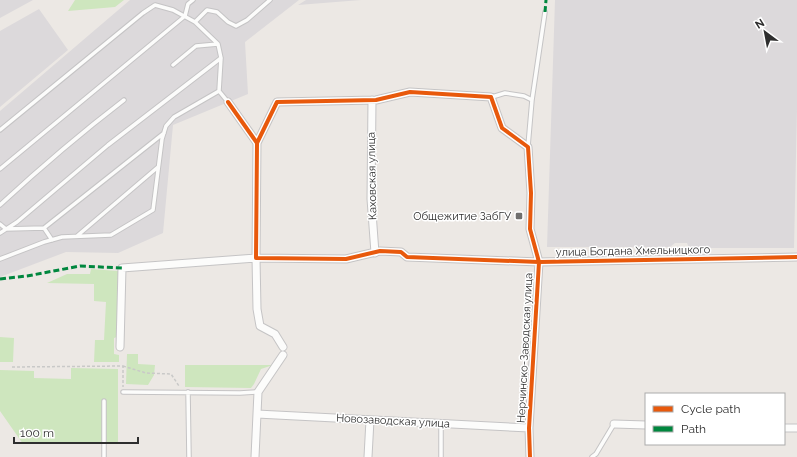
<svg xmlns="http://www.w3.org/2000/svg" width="797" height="457" font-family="Raleway,sans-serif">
	<rect width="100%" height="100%" fill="#ece8e4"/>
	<!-- industrial -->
	<path fill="#dcd9db" d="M0,0H33L0,18Z
		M130,0H299L245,42L248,94L173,125L163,233L118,253L66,252L0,277V111Z
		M306,0H361L298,5Z
		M555,0H797V109L794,248H689L687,243H675L670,247H547Z
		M39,9L68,50L0,107V31Z"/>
	<!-- green -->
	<path fill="#cee6be" d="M75,0H124L115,7L68,11Z
		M91,269L118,271L117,337L114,338V354L119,355V362H94L95,340H104L106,302L94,301V284L47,283L67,274H90Z
		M0,337L14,338L13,362H0Z
		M127,354H138V364L155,365L154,375L148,385L126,384Z
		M185,365H273L261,369L254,384L251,388L185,387Z
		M71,368L118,369V443L23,444L0,411V370L34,371V378L71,379Z"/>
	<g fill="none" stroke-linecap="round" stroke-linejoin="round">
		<!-- lane casing -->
		<g stroke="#c5c4c5" stroke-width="5.5">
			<path id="lane" d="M195,22L207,10L217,12L228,22L236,26L247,20L270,0
				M173,65L196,46L218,44
				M492,97L505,93L524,96L532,100
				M0,130L143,13L155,5L173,10L195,22L218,44L221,58L219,91L228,102
				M528,146L532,100L545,12
				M0,169L185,16L188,4L193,0
				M0,205C40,168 81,133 124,100
				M0,224L6,229L44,228L164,133
				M44,228L52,240
				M0,233L17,222L108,145L221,58
				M77,236L158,167
				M0,259L44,242L62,237L111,235L153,210L162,139L166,126L174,117L219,91
				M123,392L240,393L258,392
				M188,392L189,457
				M441,424V457
				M104,457V401
				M592,457L596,454L614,424"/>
		</g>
		<!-- street casing -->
		<g stroke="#c5c4c5" stroke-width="9">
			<path id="street" d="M372,100L371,199L375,253
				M228,102L257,143L256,258L346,259L380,251L401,252L407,257L539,262L797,257
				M257,143L277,102L376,100L410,92L491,97L502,128L528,147L531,193L530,229L539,262L529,428L530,457
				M120,347L122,268L256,258L257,309L260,326L275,334L283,347
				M257,414L529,428
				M614,424L646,425
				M784,428H797
				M255,457L258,392L283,355
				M368,457L370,420"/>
		</g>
		<!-- path -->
		<path stroke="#c9c9c8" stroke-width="1.5" stroke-dasharray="3 2" stroke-linecap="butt" d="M123,366L146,373L171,374L179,386
			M12,367L123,366V387"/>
		<!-- lane -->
		<use href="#lane" stroke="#fcfcfb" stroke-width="3.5"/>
		<!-- street -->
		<use href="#street" stroke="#fcfcfb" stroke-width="7"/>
		<!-- quiet -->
		<path stroke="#00873e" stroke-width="3" stroke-dasharray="6 3" stroke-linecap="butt" d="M545,12L546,0
			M0,279L27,276L80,266L122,268"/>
		<!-- cycleway casing -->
		<g stroke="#fff" stroke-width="6">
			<path id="cycleway" d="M228,102L257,143L256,258L346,259L380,251L401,252L407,257L539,262L797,257
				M257,143L277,102L376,100L410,92L491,97L502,128L528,147L531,193L530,229L539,262L529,428L530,457"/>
		</g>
		<!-- cycleway -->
		<use href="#cycleway" stroke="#e8590c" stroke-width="4"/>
	</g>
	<!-- markers -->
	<rect fill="#706f6e" stroke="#fff" stroke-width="1.5" x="515" y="212" width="8" height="8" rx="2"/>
	<g text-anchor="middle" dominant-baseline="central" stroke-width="3" stroke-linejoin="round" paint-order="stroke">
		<!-- street labels -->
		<g font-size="11" fill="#2e2e2e" stroke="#fff">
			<text transform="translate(372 176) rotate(-91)">Каховская улица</text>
			<text transform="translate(633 251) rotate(-1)">улица Богдана Хмельницкого</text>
			<text transform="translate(525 348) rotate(-87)">Нерчинско-Заводская улица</text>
			<text transform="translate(393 421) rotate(3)">Новозаводская улица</text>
		</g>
		<!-- poi labels -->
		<g font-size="11" fill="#2e2e2e" stroke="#fff" text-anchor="end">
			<text x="511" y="216">Общежитие ЗабГУ</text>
		</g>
	</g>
	<!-- legend -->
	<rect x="645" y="393" width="140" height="52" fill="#ffffff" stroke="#ababab"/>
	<rect x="653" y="406" width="20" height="6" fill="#e8590c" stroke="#ababab"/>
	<text x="681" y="413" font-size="12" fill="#2e2e2e">Cycle path</text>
	<rect x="653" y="426" width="20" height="6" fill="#00873e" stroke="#ababab"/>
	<text x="681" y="433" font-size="12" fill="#2e2e2e">Path</text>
	<!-- north arrow -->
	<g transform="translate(765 32) rotate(328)" stroke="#ffffff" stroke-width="3" paint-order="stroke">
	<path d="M0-3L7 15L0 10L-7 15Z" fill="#2e2e2e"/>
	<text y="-6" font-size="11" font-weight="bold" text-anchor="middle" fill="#2e2e2e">N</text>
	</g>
	<!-- scale -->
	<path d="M14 437v6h124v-6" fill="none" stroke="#2e2e2e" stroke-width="2"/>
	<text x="20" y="437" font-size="12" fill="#2e2e2e" stroke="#ffffff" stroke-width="3" paint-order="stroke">100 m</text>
</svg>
